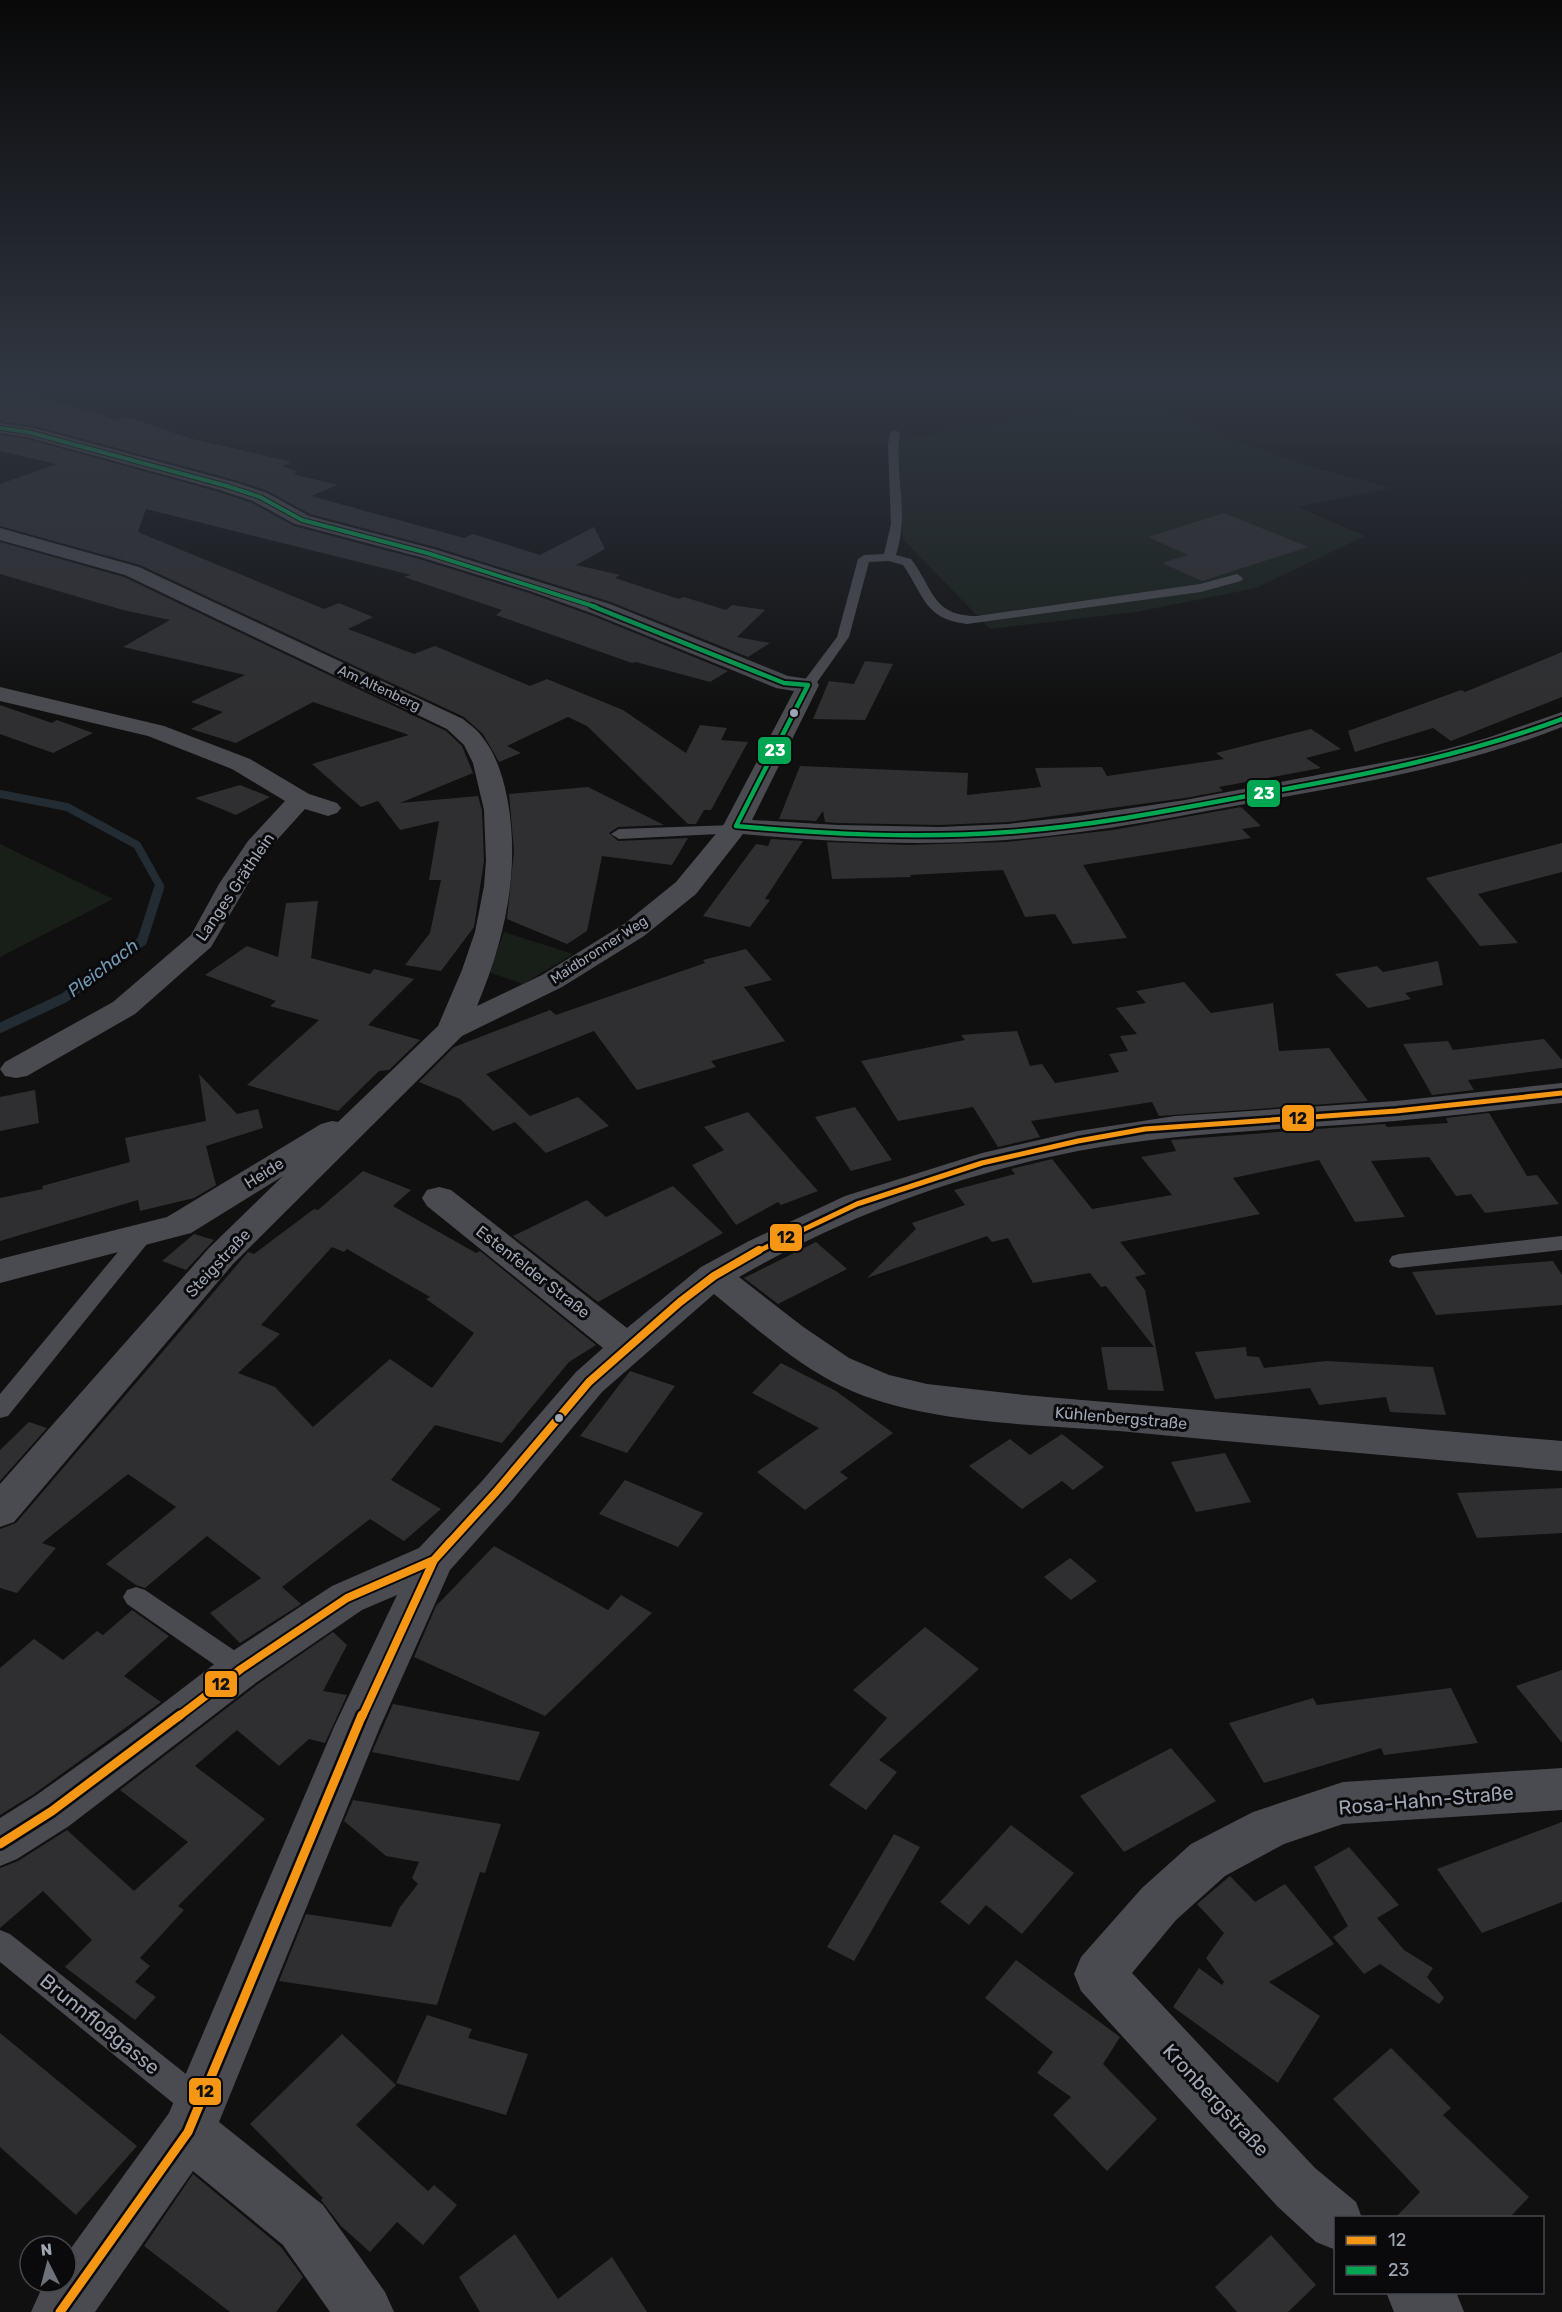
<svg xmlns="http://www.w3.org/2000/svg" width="1562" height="2312" font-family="Rubik,sans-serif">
	<rect width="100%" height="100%" fill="#101010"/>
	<!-- green -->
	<path fill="#181f19" d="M1144,400L1223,436L1307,466L1392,488L1298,507L1365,536L1256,588L1136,612L990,629L903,539L898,440Z
		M0,844L113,899L0,957Z
		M504,932L573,954L523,984L489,972Z"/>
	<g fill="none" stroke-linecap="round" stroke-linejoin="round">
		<!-- stream-far1 -->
		<path stroke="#232c32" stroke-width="8" d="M0,794L67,807L137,845L160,886L159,890"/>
		<!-- stream -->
		<path stroke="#232c32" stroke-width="10" d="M0,1028L64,998L142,941L159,888"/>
	</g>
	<!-- building -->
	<path fill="#2f2f31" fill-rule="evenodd" d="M0,386H9L117,420L127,417L189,438L291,462L282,466L298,472L293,474L337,485L311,496L464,538L473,534L540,555L594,527L605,549L576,565L620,575L615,578L679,599L684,597L726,610L732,605L765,610L737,637L770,643L748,657L611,602L435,547L310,514L268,491L235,480L35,426L0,421Z
		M0,435L27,439L219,492L252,503L294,526L419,559L529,593L593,616L728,671L710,682L636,662L632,663L496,615L502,610L404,577L411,575L146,509L138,532L324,609L339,603L373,617L348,629L414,654L435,646L530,686L547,679L623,710L686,753L700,725L727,728L721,740L748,742L711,810H704L696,824H688L587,726L568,717L507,746L521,753L499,762L483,734L464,717L140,565L0,526V484L57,464L0,451Z
		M1224,513L1308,547L1202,581L1162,563L1188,555L1148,537Z
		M0,542L124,577L446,731L462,746L473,773L400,803L478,796L482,810L484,861L474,927L441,971L405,965L430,933L441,880H429L439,821L400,830L378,801L361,807L312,764L409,735L313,702L236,743L191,729L223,712L191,702L245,675L123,647L170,620L123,610L0,574Z
		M1562,652V697L1451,741L1433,728L1355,752L1348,731L1461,690L1465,692Z
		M865,661L893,664L865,720L813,719L829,681L854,684Z
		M0,705L52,723L57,720L93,733L53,753L0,734Z
		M1311,729L1341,749L1306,758L1321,768L1219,787L1223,791L1185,798L1008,822L940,825L838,823L825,822L823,811L816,821L779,819L800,766L968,773L967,795L1041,787L1035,768L1102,767L1107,776L1224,759L1216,753Z
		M240,785L270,797L236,815L195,798Z
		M588,787L664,825L618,827L609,833L618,841L688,838L672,865L602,856L587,931L567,944L507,919L514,851L509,794Z
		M1241,807L1261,826L1242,829L1251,838L1083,865L1127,938L1073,944L1055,914L1025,917L1003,870L910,875L911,877L832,879L827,842L907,845L1006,842L1113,830Z
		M771,839L803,841L765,899L770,900L750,927L703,916L756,844L768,846Z
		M1562,843V872L1478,894L1518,943L1480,946L1426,878Z
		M318,901L311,958L370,974L374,969L414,979L368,1025L420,1040L389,1070L379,1071L338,1111L247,1085L319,1020L270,1006L276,1001L205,975L247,946L278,957L286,903Z
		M746,949L772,980L744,987L785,1041L711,1061L716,1067L637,1090L594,1031L486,1074L530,1116L493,1131L460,1099L419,1082L454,1047L550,1010L556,1015L705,963L703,960Z
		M1438,961L1443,985L1405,993L1411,999L1368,1008L1335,974L1377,966L1383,972Z
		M1184,982L1211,1013L1273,1003L1279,1051L1329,1048L1368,1101L1159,1116L1152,1102L1031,1121L1040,1137L998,1147L973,1107L898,1121L861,1061L965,1040L961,1035L1017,1031L1030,1066L1042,1064L1055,1083L1119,1072L1109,1054L1128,1051L1120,1036L1137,1034L1116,1008L1146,1003L1136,991Z
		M1544,1039L1562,1060V1068L1468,1080L1474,1090L1432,1095L1403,1044L1448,1041L1453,1050Z
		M199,1074L237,1114L258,1109L263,1128L206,1146L216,1185L194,1198L140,1211L138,1200L0,1241V1198L43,1189L42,1186L130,1162L125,1138L206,1121Z
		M35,1090L39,1123L0,1131V1097Z
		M578,1097L609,1126L546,1153L515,1122Z
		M855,1107L892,1160L851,1171L815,1117Z
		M748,1112L818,1191L781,1205L778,1202L736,1225L692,1165L724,1150L704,1127Z
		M1489,1113L1527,1176L1537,1175L1559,1204L1485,1213L1471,1194L1456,1196L1429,1157L1371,1161L1405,1217L1355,1222L1319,1160L1233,1178L1260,1214L1120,1242L1146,1274L1135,1277L1145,1290L1164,1391L1108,1390L1101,1347H1154L1106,1286L1101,1287L1090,1273L1033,1283L1008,1238L992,1242L987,1236L867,1278L916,1229L912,1223L965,1205L954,1190L1015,1174L1011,1169L1052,1159L1092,1209L1172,1195L1141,1157L1176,1151L1171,1140L1385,1124L1387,1127L1448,1123L1446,1118Z
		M363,1171L411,1190L393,1206L476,1253L480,1251L596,1345L569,1362L502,1443L435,1425L391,1480L441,1509L404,1541L370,1519L282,1587L301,1604L240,1643L210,1613L261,1578L207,1536L145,1588L136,1585L106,1564L176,1507L128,1474L42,1543L56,1548L17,1593L0,1588V1529L16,1523L248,1252L254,1254L314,1209L318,1210ZM332,1247L344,1252L347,1249L430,1297L426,1299L474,1333L432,1388L390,1359L313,1427L275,1387L238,1373L280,1334L261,1325Z
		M673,1186L723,1233L598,1302L513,1236L587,1200L606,1217Z
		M194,1234L214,1240L186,1270L162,1261Z
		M816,1242L847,1269L778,1304L744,1278Z
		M1553,1261L1562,1275V1305L1436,1315L1412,1272Z
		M1246,1347L1247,1356L1259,1357L1264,1368L1326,1361L1433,1367L1446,1415L1390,1412L1386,1397L1319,1405L1310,1388L1215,1399L1195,1352Z
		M781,1363L836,1391L893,1433L840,1472L848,1478L805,1510L757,1472L819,1428L752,1393Z
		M630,1371L675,1386L627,1453L580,1436Z
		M29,1422L47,1428L0,1481V1450Z
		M1062,1434L1104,1467L1073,1490L1062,1481L1022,1509L969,1466L1010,1439L1030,1455Z
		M1225,1453L1251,1502L1196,1512L1171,1462Z
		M625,1480L703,1513L678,1547L599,1514Z
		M1562,1488V1533L1477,1538L1457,1493Z
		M494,1546L608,1610L621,1595L652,1613L545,1716L414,1657L436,1606Z
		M1070,1558L1097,1581L1071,1600L1044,1577Z
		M132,1610L169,1636L124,1676L161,1702L34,1794L0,1815V1668L34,1639L63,1660L97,1631L103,1635Z
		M925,1627L979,1669L879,1760L897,1772L866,1810L829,1785L887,1718L853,1690Z
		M333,1632L347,1645L323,1691L347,1695L325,1743L309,1739L279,1766L237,1730L195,1766L265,1819L178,1906L184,1910L140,1958L150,1966L135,1982L156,1997L135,2020L65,1967L92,1940L43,1891L0,1928V1868L18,1861L67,1830L134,1891L188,1842L120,1790L258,1684Z
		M1562,1670V1743L1516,1686Z
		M1451,1688L1478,1743L1384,1755L1381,1748L1264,1783L1229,1723L1313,1698L1317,1705Z
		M393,1704L540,1732L519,1781L372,1752Z
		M1171,1748L1216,1801L1124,1852L1080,1796Z
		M353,1800L501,1824L485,1873L480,1872L437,2005L279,1981L306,1914L391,1927L400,1907L418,1884L412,1878L419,1862L386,1856L344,1821Z
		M1562,1822V1902L1482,1933L1437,1869Z
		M1011,1825L1074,1873L1022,1934L986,1905L969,1925L940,1902Z
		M894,1834L920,1847L854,1961L827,1947Z
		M1349,1847L1399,1905L1377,1918L1404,1950L1433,1968L1427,1977L1444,1998L1439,2004L1380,1964L1364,1974L1333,1937L1348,1926L1314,1867Z
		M1230,1876L1255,1902L1285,1884L1334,1944L1269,1982L1320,2016L1278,2083L1173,2007L1199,1968L1222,1985L1224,1982L1206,1958L1224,1933L1197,1904Z
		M1016,1960L1120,2037L1103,2064L1157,2119L1107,2171L1053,2115L1071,2097L1037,2073L1053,2052L985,1998Z
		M427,2015L472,2029L468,2038L528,2054L506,2115L396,2083Z
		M0,2033L137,2146L76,2215L0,2147Z
		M342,2034L396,2085L356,2125L428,2191L434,2185L457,2205L423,2245L397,2222L370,2252L341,2226L321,2200L323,2198L250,2124Z
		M1391,2048L1451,2108L1443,2115L1529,2197L1510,2217H1396L1420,2192L1333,2099Z
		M193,2174L281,2247L303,2277L276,2312H230L144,2246Z
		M515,2234L558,2299L612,2257L647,2312H480L459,2277Z
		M1271,2235L1316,2285L1288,2312H1237L1215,2287Z"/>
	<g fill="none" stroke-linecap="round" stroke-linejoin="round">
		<!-- lane -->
		<path fill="#4a4b50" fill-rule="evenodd" d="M895,430L900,433C894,476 910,511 896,555L911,559C934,589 932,616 977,616L1200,584L1237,574L1243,578L1241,581L1201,592L967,624C924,619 924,595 903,565L889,561L869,562L849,637L813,688H803L801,685L837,637L858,559L864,555L884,554L891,524L888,445L890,433Z
			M733,825L738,827L741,830L738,833L619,839L611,834L619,829Z
			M144,1227L151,1229L154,1234L151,1239L8,1416L0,1418V1394L137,1229Z
			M1562,1236V1250L1399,1268L1392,1266L1389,1261L1392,1256L1399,1254Z
			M136,1587L145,1590L250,1661L254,1669L250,1677L241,1680L232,1677L127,1604L123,1597L127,1590Z
			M0,1930L10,1934L211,2094L216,2105L211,2116L200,2121L189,2116L0,1962Z"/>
		<!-- street -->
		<path fill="#4a4b50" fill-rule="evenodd" d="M0,423L34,428L234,482L267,493L309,516L434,549L610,604L788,676L816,680L819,685L752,820L838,825L940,827L1008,824L1079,816L1185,800L1428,754L1487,738L1562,712V727C1474,762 1382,779 1289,796C1195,813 1101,833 1006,840C918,846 831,842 743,834L696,894L644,936L562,987L462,1036L233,1264L14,1522L0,1527V1484L209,1248L283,1176L191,1233L0,1283V1259L167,1217L321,1124L332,1121L338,1122L438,1026L462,970L475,932L484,886L486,861L484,810L473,763L464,745L447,729L125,575L0,540V528L139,567L463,719C470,725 478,730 483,738C496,754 503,777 507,797C521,869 505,939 477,1006L542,975L624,924L676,882L724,824L794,691L776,688L594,614L530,591L420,557L295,524L253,501L220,490L27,437L0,433Z
			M0,687L164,726L250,759L309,794L337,803L341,808L337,813L328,816L305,809L267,851L211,947L135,1014L27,1076L16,1078L5,1076L0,1069L5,1062L113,1002L191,935L219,884L248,841L285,801L232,769L148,736L0,701Z
			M1562,1083V1103C1506,1109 1451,1116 1395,1121C1289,1130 1183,1131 1078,1151C960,1174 844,1216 739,1277L802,1326L849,1358L889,1375L927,1384L1024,1395L1562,1441V1471C1414,1458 1267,1445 1119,1431C1033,1424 921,1424 843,1387C795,1364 755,1327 714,1294L602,1392L510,1503L450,1570L380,1727L219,2122L323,2205L385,2292L394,2312H330L283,2245L193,2171L95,2312H31L40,2292L47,2282H66V2255L169,2113L334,1727L397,1595L362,1610L257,1682L69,1826L17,1859L0,1866V1818L35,1796L128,1730L225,1656L332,1586L419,1548L482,1481L576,1372L603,1348L427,1206L422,1198L427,1190L439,1187L451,1190L627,1328L701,1267L749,1241L845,1196L982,1153L1078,1131L1175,1116L1396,1101Z
			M1562,1768V1810L1343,1824L1284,1844L1225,1876L1176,1920L1132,1973L1315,2168L1356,2202L1362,2218H1336V2250L1316,2242L1277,2206L1081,1991L1074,1974L1081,1957L1142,1888L1191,1844L1253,1812L1343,1782Z
			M1386,2292H1456L1464,2312H1394Z"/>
		<!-- bus-1-far2 casing -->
		<g stroke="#0a0a0c" stroke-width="10">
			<path id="bus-1-far2" d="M756,1252L857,1204L982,1163L1078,1141L1145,1129L1396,1111L1562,1093"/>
		</g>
		<!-- bus-1-far1 casing -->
		<g stroke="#0a0a0c" stroke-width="12">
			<path id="bus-1-far1" d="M178,1717L241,1669L347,1598L434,1560L451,1541
				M362,1717L434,1560L496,1492L589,1382L680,1302L714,1276L759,1250"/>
		</g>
		<!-- bus-1 casing -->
		<g stroke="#0a0a0c" stroke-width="14">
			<path id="bus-1" d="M0,1844L52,1811L180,1715
				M60,2312L188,2132L362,1715"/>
		</g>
		<!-- bus-2-far1 casing -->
		<g stroke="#0a0a0c" stroke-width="6">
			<path id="bus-2-far1" d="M0,428L28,432L227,486L260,497L302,520L427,553L596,607"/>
		</g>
		<!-- bus-2 casing -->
		<g stroke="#0a0a0c" stroke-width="8">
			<path id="bus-2" d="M592,606L784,683L808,685L736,826C826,834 917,839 1008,832C1094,826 1178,809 1263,793C1365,775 1465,755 1562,719"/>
		</g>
		<!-- bus-1-far2 -->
		<use href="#bus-1-far2" stroke="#f69615" stroke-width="5"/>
		<!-- bus-1-far1 -->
		<use href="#bus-1-far1" stroke="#f69615" stroke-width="8"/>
		<!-- bus-1 -->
		<use href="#bus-1" stroke="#f69615" stroke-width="9"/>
		<!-- bus-2-far1 -->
		<use href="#bus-2-far1" stroke="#00a651" stroke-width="4"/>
		<!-- bus-2 -->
		<use href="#bus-2" stroke="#00a651" stroke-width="4.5"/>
	</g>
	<!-- sky -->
	<linearGradient id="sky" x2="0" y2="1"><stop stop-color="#090909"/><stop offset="0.54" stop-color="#313742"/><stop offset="1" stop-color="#313742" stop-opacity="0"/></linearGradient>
	<rect width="1562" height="710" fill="url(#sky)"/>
	<!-- markers -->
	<g fill="#9fa6b3" stroke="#0a0a0c" stroke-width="2">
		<circle cx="794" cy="713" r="5"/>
		<circle cx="559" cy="1418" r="5"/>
	</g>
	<g text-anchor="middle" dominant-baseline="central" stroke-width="6" stroke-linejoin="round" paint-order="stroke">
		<!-- far-street labels -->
		<g font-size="14" fill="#9fa6b3" stroke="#0a0a0c">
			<text transform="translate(379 688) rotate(25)">Am Altenberg</text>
			<text transform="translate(599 950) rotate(-33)">Maidbronner Weg</text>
		</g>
		<!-- street labels -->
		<g font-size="16" fill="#9fa6b3" stroke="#0a0a0c">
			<text transform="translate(235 887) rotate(-56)">Langes Gräthlein</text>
			<text transform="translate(264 1173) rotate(-32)">Heide</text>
			<text transform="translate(218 1263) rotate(-47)">Steigstraße</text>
			<text transform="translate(533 1272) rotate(38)">Estenfelder Straße</text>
			<text transform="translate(1121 1418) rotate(5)">Kühlenbergstraße</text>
		</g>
		<!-- water labels -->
		<g font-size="18" font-style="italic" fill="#7198b3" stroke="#0a0a0c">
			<text transform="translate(103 968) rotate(-37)">Pleichach</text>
		</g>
		<!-- near-street labels -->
		<g font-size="20" fill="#9fa6b3" stroke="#0a0a0c">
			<text transform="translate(1426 1800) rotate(-5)">Rosa-Hahn-Straße</text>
			<text transform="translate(100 2024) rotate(39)">Brunnfloßgasse</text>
			<text transform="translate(1216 2100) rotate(47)">Kronbergstraße</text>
		</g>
	</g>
	<g stroke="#0a0a0c" stroke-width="2">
		<rect x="757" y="736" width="35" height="29" rx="6" fill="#00a651"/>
		<rect x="1246" y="779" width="35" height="29" rx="6" fill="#00a651"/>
		<rect x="1281" y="1104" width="34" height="28" rx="6" fill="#f69615"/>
		<rect x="769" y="1223" width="34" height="29" rx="6" fill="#f69615"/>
		<rect x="204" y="1670" width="34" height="28" rx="6" fill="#f69615"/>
		<rect x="188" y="2077" width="34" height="29" rx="6" fill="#f69615"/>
	</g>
	<g font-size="16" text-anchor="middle" font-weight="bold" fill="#fff">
		<text x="775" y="756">23</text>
		<text x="1264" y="799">23</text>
	</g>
	<g font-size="16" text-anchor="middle" font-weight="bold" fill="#111">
		<text x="1298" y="1124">12</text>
		<text x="786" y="1243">12</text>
		<text x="221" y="1690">12</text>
		<text x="205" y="2097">12</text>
	</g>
	<!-- legend -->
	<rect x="1334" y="2216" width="210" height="78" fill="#0a0a0c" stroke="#46484f" stroke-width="1.5"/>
	<rect x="1346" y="2236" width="30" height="9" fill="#f69615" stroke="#46484f" stroke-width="1.5"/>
	<text x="1388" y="2246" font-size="18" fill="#9fa6b3">12</text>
	<rect x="1346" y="2266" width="30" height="9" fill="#00a651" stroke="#46484f" stroke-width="1.5"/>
	<text x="1388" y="2276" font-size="18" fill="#9fa6b3">23</text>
	<!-- north arrow -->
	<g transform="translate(48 2264) rotate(354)"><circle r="28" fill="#0a0a0c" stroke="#46484f" stroke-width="1.5"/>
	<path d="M0-4.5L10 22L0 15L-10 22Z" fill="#6d727a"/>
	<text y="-9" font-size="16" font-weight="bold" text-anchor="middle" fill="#9fa6b3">N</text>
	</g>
</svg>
